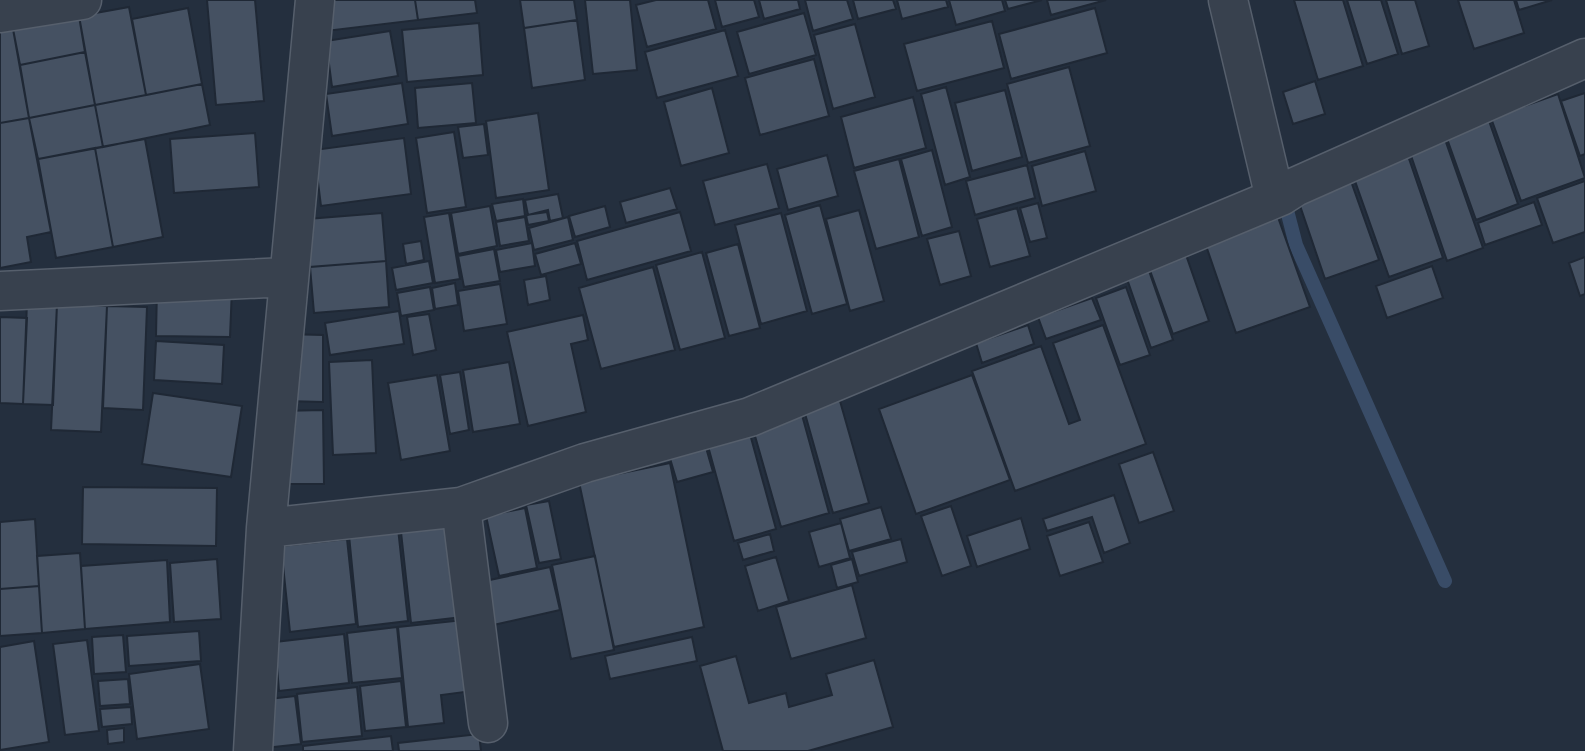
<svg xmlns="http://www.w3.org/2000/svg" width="1585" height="751" font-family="'PT Sans Narrow',sans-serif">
	<rect width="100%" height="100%" fill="#242f3e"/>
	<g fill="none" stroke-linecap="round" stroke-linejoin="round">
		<!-- stream -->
		<path stroke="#394c67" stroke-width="14" d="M1283,195L1296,245L1445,581"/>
	</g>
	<!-- building -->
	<path fill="#455162" stroke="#1f2835" stroke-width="2" d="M207,0H255L264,101L216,105Z
		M323,0H415L418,20L326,31Z
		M415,0H475L477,13L418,20Z
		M520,0H574L577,20L524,28Z
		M585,0H630L637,70L593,74Z
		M656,0H708L716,29L647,47L636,5Z
		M715,0H754L759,17L722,27Z
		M759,0H798L800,9L764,19Z
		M805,0H847L853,19L813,31Z
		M853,0H893L896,9L858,19Z
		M897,0H946L948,7L902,19Z
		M949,0H1002L1005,11L956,25Z
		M1005,0H1042L1008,9Z
		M1047,0H1106L1051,15Z
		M1294,0H1343L1363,66L1318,80Z
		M1347,0H1381L1398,54L1367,64Z
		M1386,0H1415L1429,46L1402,54Z
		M1458,0H1514L1524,33L1474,49Z
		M1516,0H1552L1519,10Z
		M129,7L146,95L95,105L79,16Z
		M188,8L202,84L146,95L132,19Z
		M1095,8L1107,53L1011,79L999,34Z
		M804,13L816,55L749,74L737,32Z
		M79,16L85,52L20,65L13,29Z
		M577,20L585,80L532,88L524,28Z
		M992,21L1004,68L917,91L904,44Z
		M479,23L483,75L407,82L402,30Z
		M855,24L875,97L833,109L814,35Z
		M13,29L29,118L0,123V32Z
		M725,30L738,76L657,98L645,52Z
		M390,31L398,76L332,87L326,41Z
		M85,52L95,105L29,118L20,65Z
		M814,59L829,116L760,135L745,78Z
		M1069,67L1090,146L1028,163L1007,84Z
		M1315,81L1325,114L1293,124L1283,92Z
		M402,83L408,124L332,136L326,94Z
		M472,83L476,123L418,128L415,88Z
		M202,84L210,125L103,147L95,105Z
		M946,87L970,177L945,185L921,94Z
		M712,88L729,153L681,166L664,102Z
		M1005,90L1022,157L972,171L955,103Z
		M1585,93V154L1580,156L1561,101Z
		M1558,94L1585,178L1521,201L1491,118Z
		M913,97L926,148L854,168L841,117Z
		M95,105L103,147L38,159L29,118Z
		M538,113L549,190L496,198L486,121Z
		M29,118L51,232L27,237L31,262L0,268V123Z
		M1488,118L1518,204L1476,220L1445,133Z
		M484,124L488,155L463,158L458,127Z
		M1441,128L1483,248L1447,261L1406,141Z
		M454,132L466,207L427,213L416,138Z
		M255,133L259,187L174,193L170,139Z
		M404,138L411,194L321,206L314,150Z
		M145,139L163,237L113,247L95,148Z
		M1405,147L1443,258L1389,277L1350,167Z
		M95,148L113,247L56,258L38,159Z
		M932,150L952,227L922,236L901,159Z
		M1085,151L1096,191L1042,206L1032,166Z
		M827,155L838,196L788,210L777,169Z
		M899,159L919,237L876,249L854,171Z
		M767,164L779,208L715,225L703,181Z
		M1027,165L1035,198L975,215L966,181Z
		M1347,170L1379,260L1325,279L1294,188Z
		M1585,181V232L1553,243L1537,198Z
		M670,188L677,209L626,223L620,202Z
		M558,194L563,218L550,221L548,210L528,215L525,200Z
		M523,199L525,216L496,221L492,204Z
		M1534,202L1542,225L1485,245L1478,223Z
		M1038,203L1047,238L1030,242L1020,208Z
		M820,205L847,304L812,314L785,215Z
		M490,206L497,246L458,254L451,213Z
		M605,206L610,227L575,237L569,216Z
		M1274,206L1310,307L1236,333L1201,231Z
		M1017,208L1030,256L990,267L977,219Z
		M859,210L884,301L850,311L826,219Z
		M547,212L549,221L528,225L526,215Z
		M680,212L691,251L587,280L577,241Z
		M382,213L386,261L310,267L307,219Z
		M449,213L460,279L435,283L424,217Z
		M781,213L807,311L761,324L735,225Z
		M525,217L529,241L500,246L496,222Z
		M568,217L573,240L534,250L529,228Z
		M959,231L971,276L940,285L927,239Z
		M421,241L424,260L406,264L403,244Z
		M532,243L535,266L500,272L496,250Z
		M575,243L581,264L541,275L535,254Z
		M738,244L760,328L729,336L706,253Z
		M494,249L500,281L464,287L458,256Z
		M702,252L725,338L680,350L656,265Z
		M1185,252L1209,321L1173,334L1148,265Z
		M1585,257V294L1580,296L1569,263Z
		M386,261L389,307L314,313L310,267Z
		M429,261L433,283L396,290L392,268Z
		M1432,266L1443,298L1387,318L1376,286Z
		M653,267L675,350L601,369L579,288Z
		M1148,268L1173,340L1151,348L1126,276Z
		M546,276L550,300L528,305L524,280Z
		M455,283L458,305L435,309L432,288Z
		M500,284L507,324L464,331L458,291Z
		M157,287L232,288L230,337L156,336Z
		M430,287L434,310L401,316L397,293Z
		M1126,287L1150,355L1120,365L1096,298Z
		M1092,298L1101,320L1046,339L1038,317Z
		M27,302L57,304L53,405L23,404Z
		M57,304L107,306L101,432L51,430Z
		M107,306L147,307L143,410L103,408Z
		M399,311L404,344L330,355L325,323Z
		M429,314L436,350L413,355L407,317Z
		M583,315L588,340L571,344L586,412L528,426L507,332Z
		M0,317L27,318L23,404L0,403Z
		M1028,325L1034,344L982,363L976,343Z
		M1103,325L1146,444L1015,491L972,371L1041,346L1069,424L1080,420L1053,343Z
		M285,334L323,335V402L285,401Z
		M156,341L224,345L222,384L154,380Z
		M372,360L376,453L333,455L329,362Z
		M509,362L520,424L473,432L463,370Z
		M460,372L469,430L450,434L440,375Z
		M437,375L450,451L401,460L388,383Z
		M972,375L1010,480L916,514L879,409Z
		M153,393L242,406L231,477L142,464Z
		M838,394L869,503L833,513L802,403Z
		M323,410L324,484H280V411Z
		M802,415L829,513L781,527L753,429Z
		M747,423L776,529L734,541L705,435Z
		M705,444L713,472L677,482L669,455Z
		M1153,452L1174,511L1139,523L1119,464Z
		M670,463L704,627L614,647L579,482Z
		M83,487L217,488L216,546L82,544Z
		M1114,495L1130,543L1104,553L1092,517L1047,531L1043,519Z
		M549,501L561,559L539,563L526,505Z
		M951,506L971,566L942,576L921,516Z
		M881,507L891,539L849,551L840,519Z
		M525,508L537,568L499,576L486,516Z
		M460,516L471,616L411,623L400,523Z
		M1021,518L1030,549L977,567L967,536Z
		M35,519L39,586L0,589V522Z
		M397,519L408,621L358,627L348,525Z
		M1089,522L1103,562L1060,576L1047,536Z
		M841,523L850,558L819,567L809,532Z
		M770,534L774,551L743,560L738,543Z
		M347,539L356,624L290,632L281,546Z
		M901,539L907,562L859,576L852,552Z
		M80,553L85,629L42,633L37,556Z
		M595,556L614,650L571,659L552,565Z
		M776,557L789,601L758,611L745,566Z
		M217,559L221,619L174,622L170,563Z
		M852,559L858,582L837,588L831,565Z
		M167,560L170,622L85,629L81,566Z
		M550,567L560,610L480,628L471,584Z
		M852,585L866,638L791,659L776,607Z
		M39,586L42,633L0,636V589Z
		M473,619L480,690L441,695L444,723L408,727L398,627Z
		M397,627L402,678L352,683L347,633Z
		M199,631L201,661L129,666L127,636Z
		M344,634L349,683L279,691L275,642Z
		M123,635L126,672L94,674L92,637Z
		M692,637L697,661L610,679L605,656Z
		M87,640L99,731L65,735L53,644Z
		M34,641L49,742L0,750V647Z
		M736,656L749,703L786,693L789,707L832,695L826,674L874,660L893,727L808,751H723L700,666Z
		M200,664L209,729L137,739L129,674Z
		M128,679L130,704L100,706L98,681Z
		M401,681L406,727L365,731L360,686Z
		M357,687L362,736L302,742L297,694Z
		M295,696L301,744L265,748L260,700Z
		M131,707L132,724L102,727L100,709Z
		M124,728V742L108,744L107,730Z
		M479,734L481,751H399L398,743Z
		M391,736L393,751H303V746Z"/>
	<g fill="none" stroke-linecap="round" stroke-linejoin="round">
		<!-- street casing -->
		<g stroke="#565f6c" stroke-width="41">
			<path id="street" d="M1228,0L1275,198
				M0,13L82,0
				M0,291L287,277
				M461,507L488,723
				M266,528L461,507L585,463L750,417L1281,196L1295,187L1585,58
				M253,751L266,528L315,0"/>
		</g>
		<!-- street -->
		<use href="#street" stroke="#38414e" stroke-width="38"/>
	</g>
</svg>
